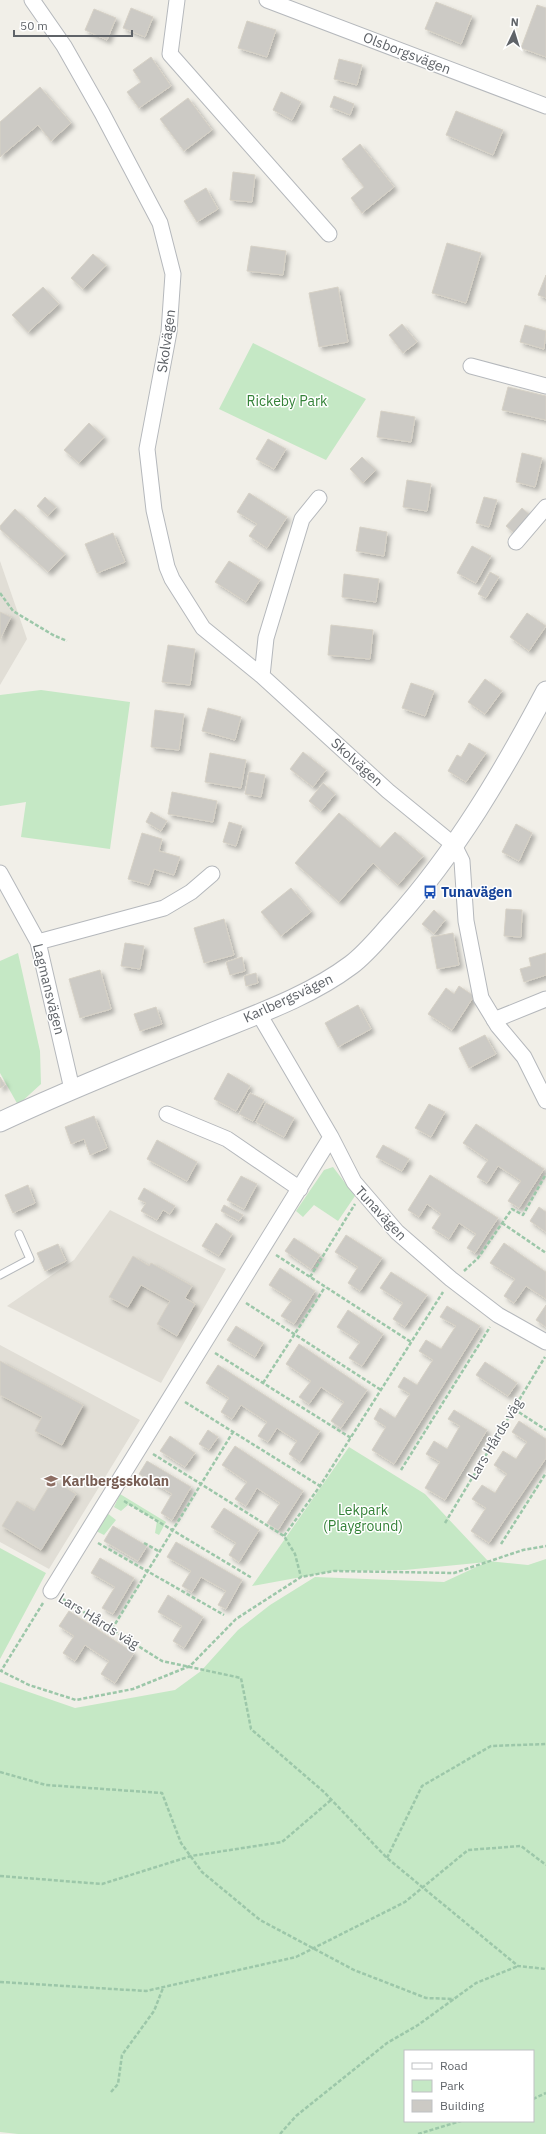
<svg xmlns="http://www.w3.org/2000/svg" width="546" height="2134" font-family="'IBM Plex Sans',sans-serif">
	<defs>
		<filter id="shadow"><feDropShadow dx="3.5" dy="3.5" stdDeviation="2" flood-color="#0004"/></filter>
	</defs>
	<rect width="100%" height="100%" fill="#f1efe8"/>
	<!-- education -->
	<path fill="#e1ded6" d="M0,561L27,639L0,685Z
		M110,1210L226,1269L161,1383L7,1306L74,1260Z
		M0,1345L140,1420L49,1569L0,1542Z"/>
	<!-- green -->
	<path fill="#c5e8c5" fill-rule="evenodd" d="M253,343L366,399L326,460L219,409Z
		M41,690L130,702L110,849L21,837L26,802L0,806V695Z
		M18,953L40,1051L41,1084L18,1105L0,1073V961Z
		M333,1167L355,1196L338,1221L314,1205L303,1217L296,1211L324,1170Z
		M349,1447L425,1494L488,1561L528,1565L546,1559V2134H18L0,2132V1682L75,1708L175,1690L201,1671L238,1630L270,1605L315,1577L444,1582L487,1562L405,1570L334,1571L252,1586ZM405,2051H533V2121H405Z
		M120,1494L166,1522L159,1535L155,1533L157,1521L129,1504L121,1511L114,1507Z
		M107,1513L116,1520L104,1535L96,1531Z
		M0,1548L46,1573L0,1659Z"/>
	<!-- building -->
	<path fill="#cccac5" stroke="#d6d1c6" filter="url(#shadow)" d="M436,2L472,16L461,44L425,29Z
		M537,5L546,8V57L521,48Z
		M131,8L153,17L145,37L123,28Z
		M94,9L116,18L107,40L85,30Z
		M247,21L276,30L267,57L238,48Z
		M151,57L171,86L139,108L127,92L141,82L133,70Z
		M339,59L362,65L357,85L334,79Z
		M40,87L71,123L51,141L38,125L0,157V122Z
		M281,92L301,102L292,120L273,110Z
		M334,96L354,104L350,115L330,107Z
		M188,98L212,130L184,151L160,119Z
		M456,111L503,130L493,155L446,135Z
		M360,144L394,187L362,213L351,198L364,187L342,159Z
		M233,172L255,175L252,202L230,200Z
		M206,188L218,209L197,222L184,201Z
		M447,243L481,253L466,303L432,293Z
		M251,246L286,251L283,275L247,271Z
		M93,254L106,265L83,289L71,278Z
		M546,275V298L538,295Z
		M43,287L59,304L28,332L12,315Z
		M338,287L348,342L319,347L309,293Z
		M402,324L417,342L403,353L389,335Z
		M525,325L546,331L544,349L520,342Z
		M508,387L546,396V420L502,410Z
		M381,411L415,417L411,442L377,437Z
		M89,423L104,437L79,463L64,450Z
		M268,439L286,449L274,469L256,459Z
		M522,453L542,458L535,487L516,482Z
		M362,457L376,470L363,483L350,469Z
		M407,480L431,484L427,511L403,507Z
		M249,493L287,517L267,548L249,536L257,524L237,512Z
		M45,497L56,507L48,516L37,506Z
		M484,497L497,500L489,527L476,523Z
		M522,508L530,515L514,533L506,526Z
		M15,509L65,554L48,572L0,529V526Z
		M360,527L387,532L384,556L356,551Z
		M113,533L125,562L97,573L85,544Z
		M472,546L491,556L476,583L457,573Z
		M229,561L260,580L246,602L215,582Z
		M490,572L499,577L486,598L478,594Z
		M344,574L379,579L376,602L342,597Z
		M0,612L11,617L0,639Z
		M527,613L546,626L529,651L510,637Z
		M331,625L373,630L370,659L328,655Z
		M168,645L195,649L190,685L162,682Z
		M485,679L502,691L485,714L468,702Z
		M411,683L434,691L425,716L402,708Z
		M208,708L241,717L235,740L202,731Z
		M155,710L184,714L179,750L151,747Z
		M469,743L486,753L466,782L448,771L457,755L461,757Z
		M303,752L326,770L313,787L290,769Z
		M210,753L246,760L241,788L205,782Z
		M249,772L265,775L261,797L245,794Z
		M323,783L335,794L321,811L309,801Z
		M172,792L217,801L213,822L168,814Z
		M151,812L167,821L161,831L146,822Z
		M339,813L380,848L395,832L423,856L398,885L373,863L339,902L295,863Z
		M229,822L242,826L236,846L223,842Z
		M516,824L532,833L519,861L502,852Z
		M142,833L162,839L159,851L180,857L174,875L154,869L149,885L128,879Z
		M291,888L311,912L281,936L261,912Z
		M506,909L522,910L521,937L504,936Z
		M434,910L445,920L434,934L422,924Z
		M224,919L234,955L204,963L194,928Z
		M453,933L459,965L437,969L431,937Z
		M125,943L144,946L140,969L121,966Z
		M546,953V975L524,982L520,969L531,966L529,958Z
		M242,957L245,971L230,975L226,962Z
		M100,970L111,1009L80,1018L69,979Z
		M256,973L258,983L246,986L244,976Z
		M459,986L474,996L452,1030L428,1014L446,988L454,994Z
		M358,1005L371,1029L338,1047L325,1023Z
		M156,1007L162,1024L140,1031L134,1014Z
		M485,1035L496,1054L469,1068L459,1048Z
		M228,1073L250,1086L236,1111L214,1099Z
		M0,1077L5,1085L0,1088Z
		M250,1093L264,1100L253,1121L239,1114Z
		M266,1103L294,1118L284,1137L256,1122Z
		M429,1104L445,1112L431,1137L415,1128Z
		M94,1116L107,1148L90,1155L84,1139L71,1144L65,1127Z
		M476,1124L544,1169L519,1208L508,1201L521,1181L498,1166L487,1183L477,1177L488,1160L463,1143Z
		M157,1140L197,1162L187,1181L147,1159Z
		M383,1145L409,1159L402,1171L376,1157Z
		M430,1175L498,1218L475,1253L467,1248L476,1234L459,1223L449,1239L432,1228L441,1214L427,1204L419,1217L408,1210Z
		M241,1176L257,1184L244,1209L227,1200Z
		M28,1185L35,1203L13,1213L5,1195Z
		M144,1188L175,1206L170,1214L163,1210L157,1220L141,1211L146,1203L138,1199Z
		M224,1205L243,1215L239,1221L221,1211Z
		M539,1207L546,1212V1232L530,1221Z
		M216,1223L232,1234L219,1256L202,1246Z
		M346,1235L382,1258L360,1291L348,1283L358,1267L335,1252Z
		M294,1238L320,1255L311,1269L285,1251Z
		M504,1243L546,1272V1299L526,1286L514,1303L504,1296L515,1279L490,1263Z
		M58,1244L66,1261L45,1271L37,1253Z
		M133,1256L149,1266L151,1263L192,1286L185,1298L195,1304L177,1336L157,1324L170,1301L141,1285L128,1307L109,1297Z
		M280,1268L315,1291L294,1324L281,1316L292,1300L269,1285Z
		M391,1272L427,1295L405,1327L393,1319L403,1303L380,1288Z
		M546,1305V1327L536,1320Z
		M447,1306L480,1326L394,1464L372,1450L386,1427L374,1419L380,1408L395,1418L410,1394L398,1387L404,1377L417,1385L433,1360L419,1351L426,1340L441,1349L456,1326L440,1317Z
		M348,1310L383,1334L362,1366L349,1358L360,1342L337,1327Z
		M236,1326L263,1343L255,1357L227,1340Z
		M299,1344L367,1390L341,1428L331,1421L344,1402L321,1387L309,1404L299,1397L311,1381L286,1364Z
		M0,1361L83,1405L62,1445L35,1431L42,1417L0,1395Z
		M485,1362L517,1383L508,1396L476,1375Z
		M218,1365L320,1431L300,1462L289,1454L297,1441L277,1428L268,1442L258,1436L267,1422L241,1405L232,1419L221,1412L229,1398L206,1383Z
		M454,1410L487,1430L445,1500L425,1488L440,1462L426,1454L434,1441L447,1449L460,1426L448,1419Z
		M519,1421L546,1439V1458L489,1543L471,1531L486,1508L472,1499L482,1485L495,1493L507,1474L494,1465L503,1451L516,1459L527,1442L512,1432Z
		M208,1430L218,1437L209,1450L199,1444Z
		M170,1436L195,1453L185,1467L160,1451Z
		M235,1446L303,1491L278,1530L267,1523L280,1503L257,1488L246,1506L235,1499L247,1482L222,1465Z
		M147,1461L191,1487L172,1520L161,1513L172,1494L139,1474Z
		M53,1480L76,1494L41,1550L2,1526L17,1501L34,1511Z
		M224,1508L259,1530L239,1562L229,1555L236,1543L211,1527Z
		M113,1526L147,1546L138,1561L104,1541Z
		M176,1542L242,1580L226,1609L218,1605L226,1591L201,1577L192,1592L182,1586L191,1571L167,1557Z
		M100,1558L134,1578L113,1614L102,1608L115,1587L91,1573Z
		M168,1595L203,1617L184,1648L173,1641L182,1626L158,1612Z
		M69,1611L134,1653L115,1683L101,1674L109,1661L85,1645L75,1661L63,1653L74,1636L59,1626Z"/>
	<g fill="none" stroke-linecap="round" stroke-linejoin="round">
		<!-- service casing -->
		<g stroke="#b5b8bc" stroke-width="9">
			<path id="service" d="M0,1275L30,1259L19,1234"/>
		</g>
		<!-- minor casing -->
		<g stroke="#b5b8bc" stroke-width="17">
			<path id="minor" d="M32,0L64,46L102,113L160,223L173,274L169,332L147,449L154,510L167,567L172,579L203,628L262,676
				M177,0L170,54L329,234
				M267,0L546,106
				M471,366L546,386
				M319,498L302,519L266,638L262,676L388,791L454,845L462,861L466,921L481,998L498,1026L524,1057L546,1101
				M516,542L546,507
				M0,873L38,942L72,1089
				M38,942L164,908L191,892L212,874
				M259,1014L331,1137L354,1182L397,1232L451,1279L498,1315L546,1342
				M494,1020L546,999
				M167,1114L227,1139L300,1189
				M51,1591L331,1137"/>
		</g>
		<!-- tertiary casing -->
		<g stroke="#b5b8bc" stroke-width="21">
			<path id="tertiary" d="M0,1122C66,1091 133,1064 201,1037C252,1016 307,998 351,965C367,953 381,935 394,921C456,852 503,772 546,691"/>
		</g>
		<!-- path -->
		<path stroke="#9cc7a9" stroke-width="2.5" stroke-dasharray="4 2" stroke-linecap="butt" d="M0,593L13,611L53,635L67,641
			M502,1223L546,1253
			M276,1255L411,1342
			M464,1271L478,1258L512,1209L523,1215L546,1174
			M310,1277L355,1204
			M246,1303L381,1390
			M215,1353L351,1438
			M263,1383L325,1287
			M185,1402L320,1486
			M514,1409L546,1430
			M153,1454L284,1536L295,1554L301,1577
			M401,1470L490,1327
			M124,1501L252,1578
			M445,1523L545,1357
			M284,1536L320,1486L443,1292
			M98,1543L224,1615
			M144,1543L160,1552
			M501,1544L546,1473
			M63,1599L162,1661L241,1678L251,1729L324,1792L387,1858L518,1966L546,1969
			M43,1603L1,1671L29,1685L76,1700L133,1689L190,1666L236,1619L301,1577L334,1571L454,1573L523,1550L546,1546
			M112,1629L233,1432
			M0,1772L46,1785L162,1793L181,1843L202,1872L260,1920L354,1970L426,1998L454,1999
			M387,1858L422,1786L491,1746L546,1744
			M0,1876L102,1884L191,1856L282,1842L331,1800
			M0,1982L146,1991L296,1957L405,1902L468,1850L521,1846L546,1865
			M111,2092L118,2084L122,2055L154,2011L163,1988
			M533,2099L546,2093
			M280,2134L296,2116L387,2043L418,2025L476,1983L518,1966
			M418,2134L461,2121"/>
		<!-- service -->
		<use href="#service" stroke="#fff" stroke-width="7"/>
		<!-- minor -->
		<use href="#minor" stroke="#fff" stroke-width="15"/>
		<!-- tertiary -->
		<use href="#tertiary" stroke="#fff" stroke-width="19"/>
	</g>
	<!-- icons -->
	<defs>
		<g id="bus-bare" transform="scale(1.08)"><path d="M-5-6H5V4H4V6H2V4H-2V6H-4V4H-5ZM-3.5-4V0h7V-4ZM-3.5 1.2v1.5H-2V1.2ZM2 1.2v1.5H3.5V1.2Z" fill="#1a4fb4" stroke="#fff" stroke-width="2.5" paint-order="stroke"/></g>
		<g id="school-bare" transform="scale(1.08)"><path d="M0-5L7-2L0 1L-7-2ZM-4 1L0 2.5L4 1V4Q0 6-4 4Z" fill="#8d6e63" stroke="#fff" stroke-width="2.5" paint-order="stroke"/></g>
	</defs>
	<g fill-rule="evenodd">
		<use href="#bus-bare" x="430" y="892"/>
		<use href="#school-bare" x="51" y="1481"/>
	</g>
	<g text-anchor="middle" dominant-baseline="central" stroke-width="3" stroke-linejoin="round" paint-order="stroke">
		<!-- street labels -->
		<g font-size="14" fill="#5f6368" stroke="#fff">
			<text transform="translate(407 53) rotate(21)">Olsborgsvägen</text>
			<text transform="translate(166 341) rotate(-82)">Skolvägen</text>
			<text transform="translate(357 762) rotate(42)">Skolvägen</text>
			<text transform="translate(49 989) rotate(76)">Lagmansvägen</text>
			<text transform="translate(288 998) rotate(-25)">Karlbergsvägen</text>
			<text transform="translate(381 1213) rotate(47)">Tunavägen</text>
			<text transform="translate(495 1439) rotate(-59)">Lars Hårds väg</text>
			<text transform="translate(99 1621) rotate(32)">Lars Hårds väg</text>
		</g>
		<!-- park labels -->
		<g font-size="14" fill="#348238" stroke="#fff">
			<text x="287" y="401">Rickeby Park</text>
			<text x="363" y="1510">Lekpark<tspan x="363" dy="16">(Playground)</tspan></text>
		</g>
		<!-- transit labels -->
		<g font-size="14" font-weight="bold" fill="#164399" stroke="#fff" text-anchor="start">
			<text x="441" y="892">Tunavägen</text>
		</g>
		<!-- education labels -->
		<g font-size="14" font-weight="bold" fill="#785e54" stroke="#fff" text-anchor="start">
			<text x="62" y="1481">Karlbergsskolan</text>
		</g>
	</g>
	<!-- legend -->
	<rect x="404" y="2050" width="130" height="72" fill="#ffffff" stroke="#bfc1c3"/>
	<rect x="412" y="2063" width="20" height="6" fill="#ffffff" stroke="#bfc1c3"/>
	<text x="440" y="2070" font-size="12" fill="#5f6368">Road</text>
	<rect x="412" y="2080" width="20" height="12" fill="#c5e8c5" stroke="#bfc1c3"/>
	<text x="440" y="2090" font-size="12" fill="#5f6368">Park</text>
	<rect x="412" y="2100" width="20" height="12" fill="#cccac5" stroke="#bfc1c3"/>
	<text x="440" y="2110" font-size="12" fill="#5f6368">Building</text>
	<!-- north arrow -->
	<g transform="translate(514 32) rotate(4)" stroke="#ffffff" stroke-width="3" paint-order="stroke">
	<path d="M0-3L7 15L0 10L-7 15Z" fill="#5f6368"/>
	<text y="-6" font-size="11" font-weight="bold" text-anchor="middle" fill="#5f6368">N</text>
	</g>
	<!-- scale -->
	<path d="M14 30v6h118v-6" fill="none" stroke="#5f6368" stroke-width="2"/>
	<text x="20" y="30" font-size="12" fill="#5f6368" stroke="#ffffff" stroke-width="3" paint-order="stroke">50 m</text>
</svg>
